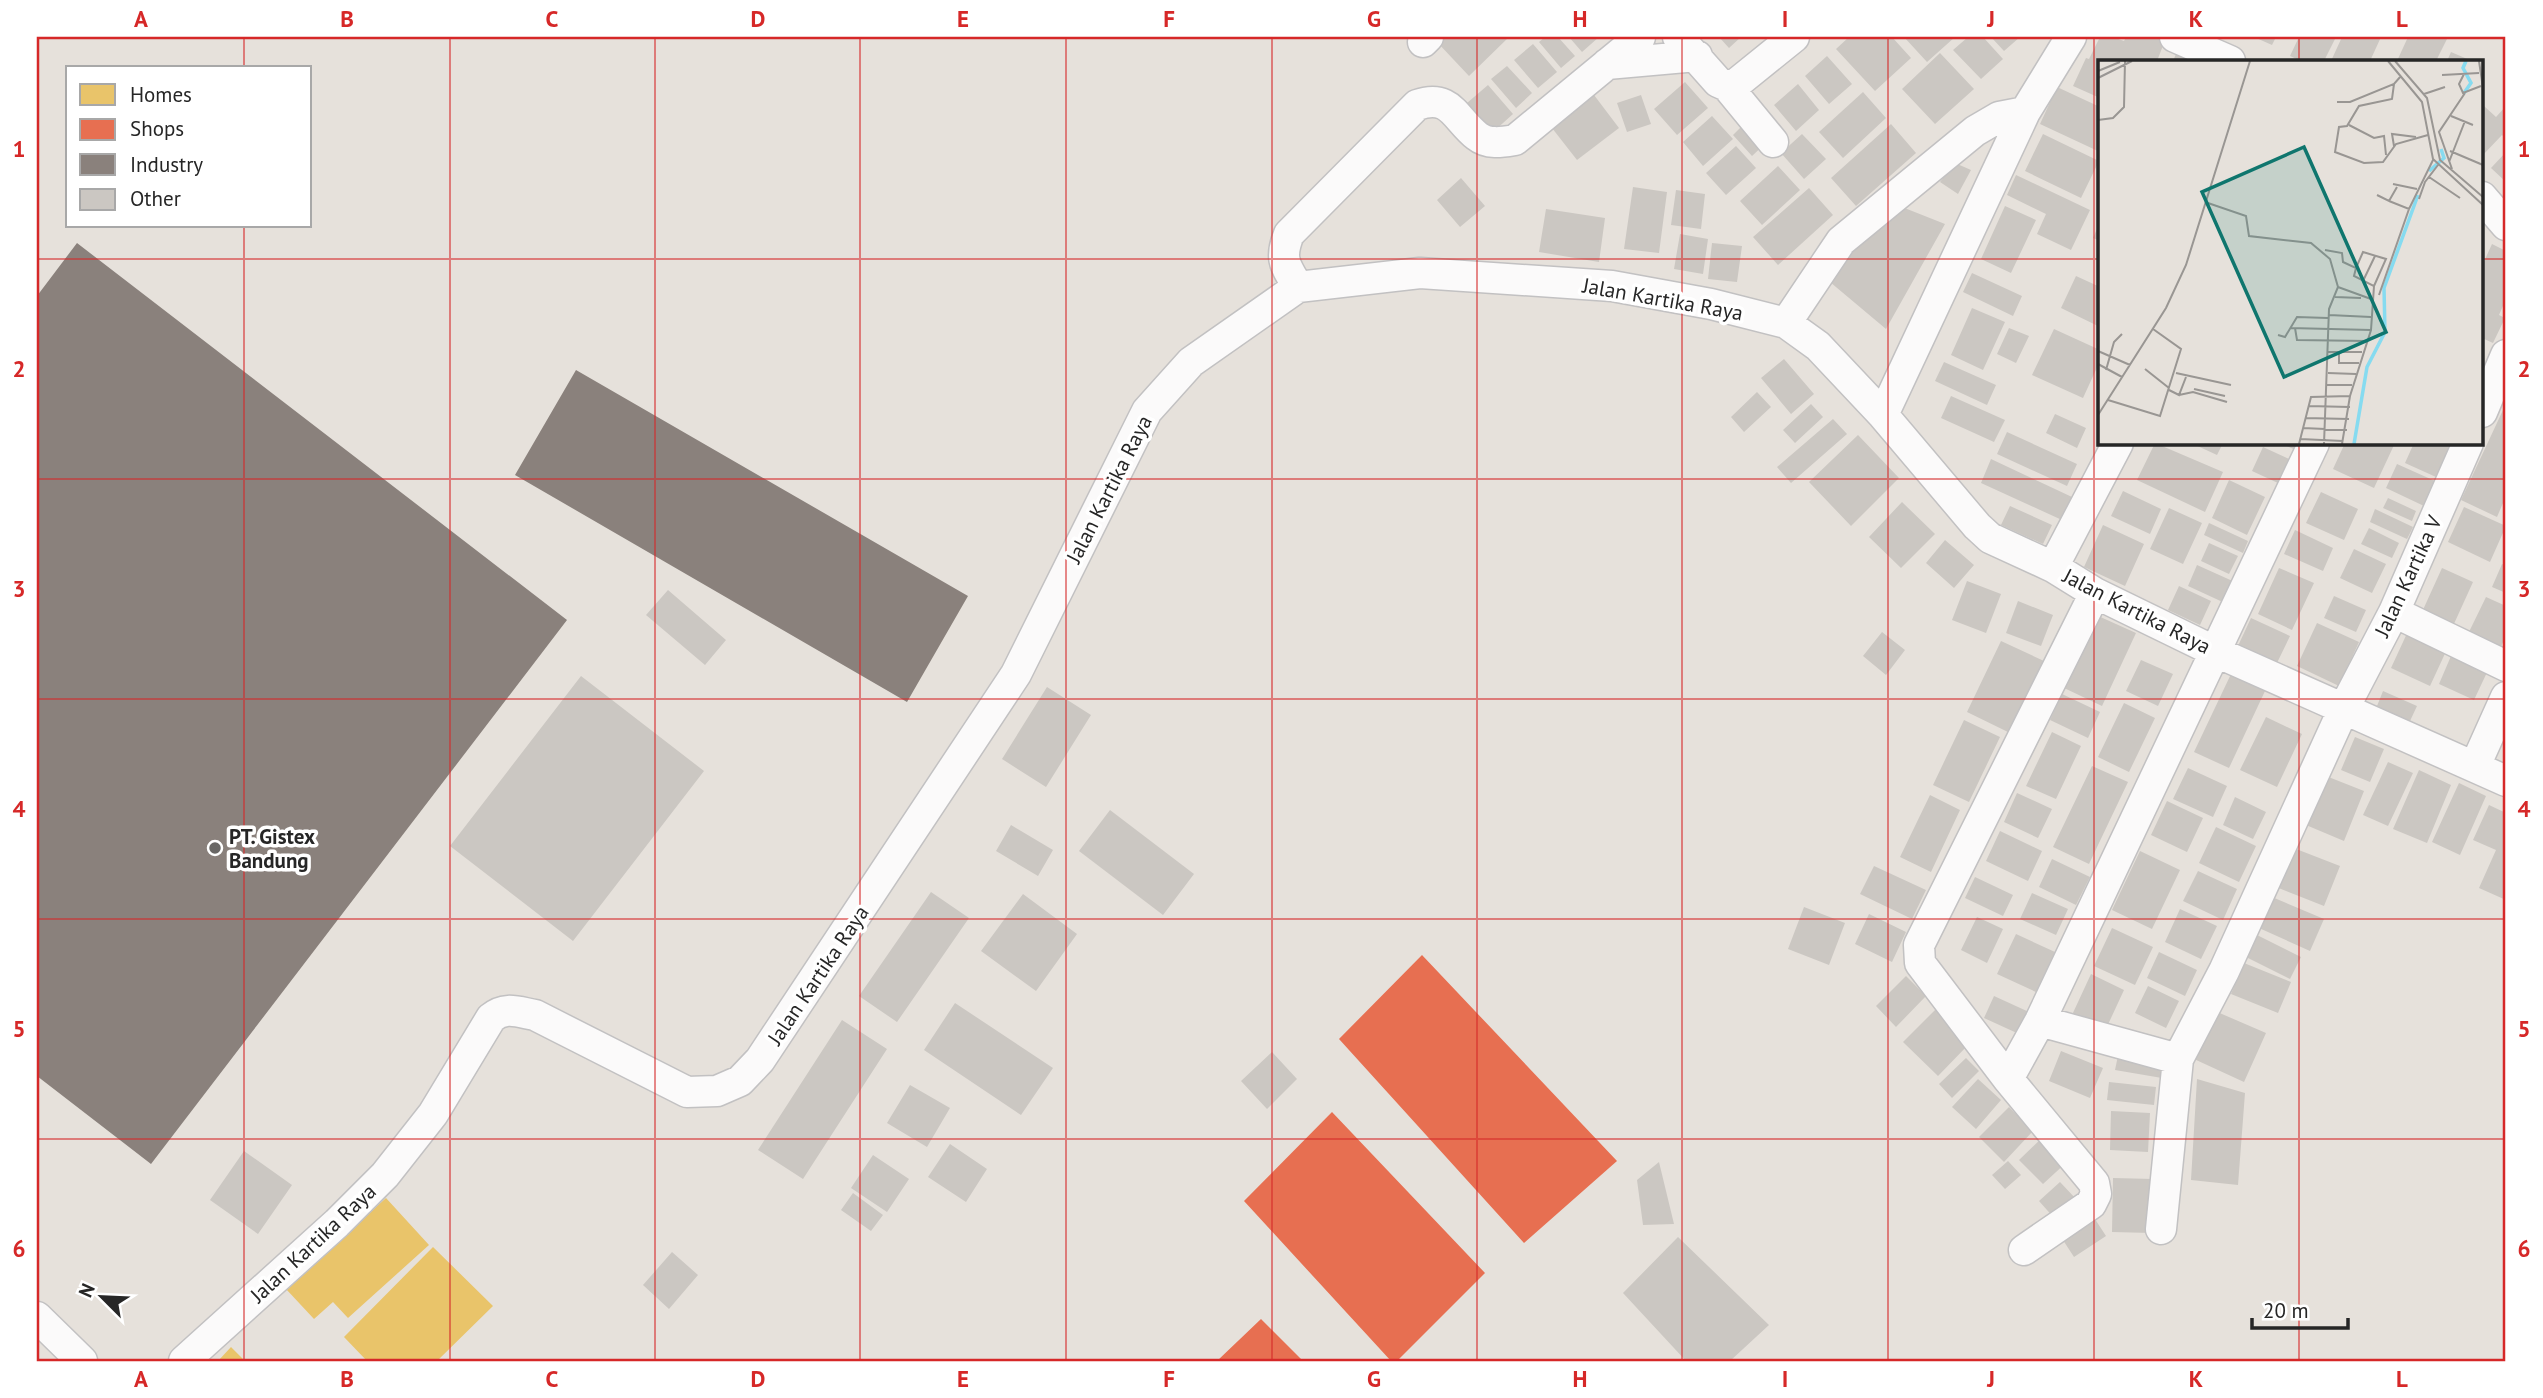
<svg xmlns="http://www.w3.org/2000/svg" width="2543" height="1398" font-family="'PT Sans',sans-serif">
	<rect width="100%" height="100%" fill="#e6e1db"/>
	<!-- homes -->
	<path fill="#e9c46a" d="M386,1198L429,1245L348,1318L333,1302L314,1319L286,1289Z
		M433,1247L493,1306L437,1361H367L344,1337Z
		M231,1347L245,1361H218Z"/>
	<!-- shops -->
	<path fill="#e76f51" d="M1422,955L1617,1161L1524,1243L1339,1039Z
		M1332,1112L1485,1273L1397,1361H1391L1244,1201Z
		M1261,1319L1303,1361H1217Z"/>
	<!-- industry -->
	<path fill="#8a817c" d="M77,243L567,620L151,1164L37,1076V296Z
		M576,370L968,596L907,702L515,475Z"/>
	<!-- building -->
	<path fill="#cbc7c2" d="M1443,37H1509L1469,76L1437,42Z
		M1545,37H1558L1575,56L1561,68L1539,42Z
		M1569,37H1599L1582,52Z
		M1719,37H1741L1729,48Z
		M1849,37H1892L1911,58L1875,91L1836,49Z
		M1904,37H1955L1927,62Z
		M1968,37H1983L2003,59L1981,79L1953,50Z
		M1991,37H2020L2004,51Z
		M2100,37H2113L2124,41L2126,37L2166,38L2157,61H2100V98L2073,86L2086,58L2089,59Z
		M2254,37H2276L2272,45Z
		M2299,37H2336L2324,61H2301L2290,56Z
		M2342,37H2381L2370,61H2331Z
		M2408,37H2448L2436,61H2397Z
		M1533,44L1557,72L1538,88L1514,60Z
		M2179,47L2210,61H2173Z
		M2451,52L2472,61H2447Z
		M1940,53L1974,89L1935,124L1902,89Z
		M1827,56L1852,84L1829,104L1805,76Z
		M1507,66L1532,93L1516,108L1491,79Z
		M1685,82L1708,108L1677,135L1654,109Z
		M1798,84L1819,110L1796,131L1774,105Z
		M1488,85L1513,114L1493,132L1467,103Z
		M2057,87L2100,107V152L2040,124Z
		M1863,92L1886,118L1843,158L1819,132Z
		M1594,95L1619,128L1577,160L1552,128Z
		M1641,95L1651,124L1627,132L1617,103Z
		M2484,106L2496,117L2506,106V139L2502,135L2482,156V109Z
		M1712,116L1733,139L1703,166L1683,142Z
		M1748,120L1768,141L1752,156L1733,135Z
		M1891,124L1916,153L1856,206L1831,178Z
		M1802,134L1826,159L1804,179L1781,153Z
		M2043,134L2099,161L2081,198L2025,171Z
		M1736,146L1756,168L1726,195L1706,173Z
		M2506,152V182L2491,168Z
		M1955,163L1971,170L1958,194L1940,182Z
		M1778,166L1800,190L1762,225L1740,201Z
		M2016,175L2090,210L2071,250L2037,234L2046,214L2007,195Z
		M1461,178L1485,206L1460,227L1437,200Z
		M1633,187L1667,192L1659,253L1624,249Z
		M1809,188L1833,215L1778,265L1753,237Z
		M1676,190L1705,194L1701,229L1671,225Z
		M2005,206L2036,220L2011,273L1981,259Z
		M1902,207L1945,224L1886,329L1830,282L1854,244Z
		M1546,209L1605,218L1599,262L1539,252Z
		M2100,222V241L2093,238Z
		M1680,234L1708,239L1703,274L1674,269Z
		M1712,243L1742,246L1737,282L1708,279Z
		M2492,244L2506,251V299L2499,315L2505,318L2493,343L2482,338V266Z
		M1972,273L2022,296L2013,316L1963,292Z
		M2076,276L2100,287V327L2061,308Z
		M1972,308L2005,322L1983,370L1951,355Z
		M2009,328L2029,336L2016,363L1997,354Z
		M2054,329L2100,350V361L2083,398L2032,375Z
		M1784,359L1814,394L1791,414L1761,378Z
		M1944,362L1996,385L1987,405L1935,381Z
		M1757,392L1771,407L1744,432L1731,417Z
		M1951,396L2005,420L1994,442L1941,418Z
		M1811,404L1823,417L1795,443L1783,430Z
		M2503,410L2506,411V496L2497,517L2461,500Z
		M2055,414L2086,428L2077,448L2046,433Z
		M1833,419L1847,434L1791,483L1777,467Z
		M2007,432L2077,464L2067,486L1997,454Z
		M1858,435L1899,478L1851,526L1809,482Z
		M2155,443L2223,472L2205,512L2137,480Z
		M2191,443H2223L2217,455Z
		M2280,443H2301L2298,451Z
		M2345,443H2395L2374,488L2333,469Z
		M2414,443L2451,444L2436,477L2405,463Z
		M2263,447L2289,459L2278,483L2252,471Z
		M1991,459L2072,497L2062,520L1981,483Z
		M2397,464L2435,481L2424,506L2386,488Z
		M2229,480L2265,497L2247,535L2212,518Z
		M2123,491L2161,509L2150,534L2111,516Z
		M2321,492L2358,509L2344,540L2306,523Z
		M2388,498L2416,511L2412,521L2383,508Z
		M1902,502L1935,534L1901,568L1869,537Z
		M2010,506L2052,525L2043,544L2001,525Z
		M2464,507L2506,526L2490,562L2448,542Z
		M2169,508L2202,523L2183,564L2150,549Z
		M2375,509L2413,527L2407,539L2370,522Z
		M2209,523L2248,541L2243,553L2204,535Z
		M2103,525L2144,544L2125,586L2084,567Z
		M2369,528L2399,543L2392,558L2361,544Z
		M2295,530L2333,548L2323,571L2284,554Z
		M1945,540L1974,565L1954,588L1926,563Z
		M2209,543L2238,556L2229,574L2201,561Z
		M2354,549L2386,564L2372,593L2340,578Z
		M2502,564L2506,566V593L2492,587Z
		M2197,565L2237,583L2227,604L2188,586Z
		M2279,568L2314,583L2292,630L2258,614Z
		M2442,568L2473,582L2453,626L2422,612Z
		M1967,581L2001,594L1986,633L1952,620Z
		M2179,586L2211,601L2200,625L2168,610Z
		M668,590L726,640L705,665L646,615Z
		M2334,596L2366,610L2356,632L2324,618Z
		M2486,597L2506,606V635L2500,649L2468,634Z
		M2018,601L2053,615L2041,646L2006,633Z
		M2096,615L2136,633L2102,706L2062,687Z
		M2251,618L2290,636L2276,665L2237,648Z
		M2317,623L2359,642L2339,686L2297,666Z
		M2409,629L2448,647L2430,686L2391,668Z
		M1882,632L1905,650L1886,675L1863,656Z
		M2001,641L2044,661L2010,733L1967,712Z
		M2454,649L2490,666L2474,700L2439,684Z
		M2141,660L2173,674L2158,706L2126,691Z
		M2231,674L2265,691L2229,768L2194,752Z
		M581,676L704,771L573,941L450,846Z
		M1047,687L1091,715L1046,787L1002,759Z
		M2383,691L2417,706L2410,721L2377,706Z
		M2062,694L2100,712L2088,738L2050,720Z
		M2124,703L2155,718L2129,772L2098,757Z
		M2266,717L2302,734L2277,787L2240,770Z
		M1964,720L2000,737L1969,802L1933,785Z
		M2052,732L2081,746L2056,799L2026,786Z
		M2355,737L2384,749L2370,782L2341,770Z
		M2388,762L2413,773L2388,826L2363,815Z
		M2092,766L2128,782L2089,864L2053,847Z
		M2188,768L2227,786L2213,817L2173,799Z
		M2419,770L2451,785L2427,843L2393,829Z
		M2326,776L2364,791L2344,841L2306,825Z
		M2459,783L2486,796L2460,855L2432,842Z
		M2017,793L2052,809L2038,838L2004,822Z
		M1930,795L1960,810L1931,872L1900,857Z
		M2235,797L2266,812L2253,839L2223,825Z
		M2167,801L2203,818L2187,852L2151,835Z
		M2489,805L2506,813V900L2479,888L2496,850L2473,840Z
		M1110,810L1194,874L1163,915L1079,851Z
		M1011,825L1053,850L1038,876L996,851Z
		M2216,827L2256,846L2239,882L2199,863Z
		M2000,831L2042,851L2028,881L1986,861Z
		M2291,847L2340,866L2324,906L2276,887Z
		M2140,851L2180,870L2152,929L2112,910Z
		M2052,859L2090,877L2076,905L2039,887Z
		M1874,866L1926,890L1912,919L1860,894Z
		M2198,871L2237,889L2223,920L2183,901Z
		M1975,877L2013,895L2003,916L1965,898Z
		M931,892L969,918L897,1022L859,996Z
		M2032,893L2068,909L2056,935L2020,919Z
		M1023,894L1077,934L1036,991L981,951Z
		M2272,897L2324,919L2310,951L2259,928Z
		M1804,907L1845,923L1829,965L1788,949Z
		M2180,909L2217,926L2201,959L2165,942Z
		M1869,914L1906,932L1892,962L1855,944Z
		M1977,917L2003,929L1987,963L1961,950Z
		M2112,928L2153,947L2135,985L2094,966Z
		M2016,934L2055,952L2036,992L1997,974Z
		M2257,935L2301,957L2290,979L2246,957Z
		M2159,952L2197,970L2185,996L2147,978Z
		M2244,963L2291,982L2278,1013L2231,994Z
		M2091,974L2124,990L2105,1031L2072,1015Z
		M1906,976L1926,996L1896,1027L1876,1006Z
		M2148,986L2179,1001L2166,1028L2135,1013Z
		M1994,996L2029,1012L2019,1034L1984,1018Z
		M955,1003L1053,1068L1021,1115L924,1050Z
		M1936,1009L1970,1043L1938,1076L1903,1042Z
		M2215,1011L2266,1033L2244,1082L2194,1059Z
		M842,1020L887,1049L803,1179L758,1150Z
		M2061,1051L2103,1068L2090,1098L2049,1081Z
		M2119,1051L2165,1059L2162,1078L2115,1070Z
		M1272,1052L1297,1079L1267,1109L1241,1081Z
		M1966,1058L1979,1071L1952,1098L1939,1084Z
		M1978,1079L2001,1100L1976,1129L1952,1107Z
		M2197,1079L2245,1093L2238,1185L2191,1180Z
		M2109,1082L2156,1087L2154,1105L2107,1100Z
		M910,1085L950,1108L927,1147L887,1123Z
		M2009,1107L2033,1131L2004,1162L1979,1137Z
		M2111,1111L2150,1113L2148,1152L2110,1150Z
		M2044,1136L2068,1161L2043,1184L2019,1160Z
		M950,1144L987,1169L966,1202L928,1177Z
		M244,1151L292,1185L258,1234L210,1200Z
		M873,1155L909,1179L887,1212L851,1188Z
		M2008,1161L2021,1175L2005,1189L1992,1175Z
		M1659,1162L1674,1224L1643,1225L1637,1180Z
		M2113,1178L2153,1179L2152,1233L2112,1232Z
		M2060,1182L2076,1199L2055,1219L2039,1201Z
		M853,1193L883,1215L871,1231L841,1210Z
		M2093,1216L2106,1236L2074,1257L2061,1237Z
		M1678,1237L1769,1325L1730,1361H1686L1623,1293Z
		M672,1252L698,1275L669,1309L643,1285Z"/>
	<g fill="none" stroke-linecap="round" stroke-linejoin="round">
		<!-- minor casing -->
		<g stroke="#c2c1c2" stroke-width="33">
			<path id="minor" d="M1678,37L1718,82L1727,86L1737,83L1794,37
				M2175,37L2230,61
				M1423,42L1428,37
				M1607,64L1697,56
				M1727,86L1773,142
				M2482,197L2506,225
				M1298,287C1285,265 1279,259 1289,234L1417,105C1451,93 1455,119 1477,136C1488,145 1503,142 1515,140L1640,37
				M1786,323L1841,241L1975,131L1999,117L2025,112L2071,37
				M2482,412L2506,355
				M1883,415L2025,112
				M2053,567L2118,443
				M2394,612L2506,666
				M2475,766L2506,697
				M2040,1021L2178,1059L2224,971L2344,708L2394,612L2468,443
				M2008,1079L2040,1021L2314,443
				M2161,1229L2178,1059
				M2024,1250L2091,1204L2096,1194L2094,1183L2008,1079L1920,963L1919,945L2095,593
				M37,1317L82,1361
				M184,1361L337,1223L385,1175L433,1114L491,1018C505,1006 518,1012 535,1015L687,1092L717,1091L740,1081L760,1060L1016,674L1147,411L1191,362L1298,287L1420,273L1612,286L1711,304L1786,323L1818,346L1883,415L1977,526L1990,538L2053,567L2095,593L2214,651L2506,781"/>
		</g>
		<!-- minor -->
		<use href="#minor" stroke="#fbfafa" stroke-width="30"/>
	</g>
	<!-- grid -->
	<path fill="none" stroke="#d62828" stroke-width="2" stroke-opacity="0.55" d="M244,37V68M450,37V1361M655,37V1361M860,37V1361M1066,37V1361M1272,37V1361M1477,37V1361M1682,37V1361M1888,37V1361M2094,37V1361M2299,37V61M244,226V1361M37,259H2100M2482,259H2506M2299,443V1361M37,479H2506M37,699H2506M37,919H2506M37,1139H2506"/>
	<!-- markers -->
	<circle fill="#696765" stroke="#fff" stroke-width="2.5" cx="215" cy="848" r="7"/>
	<g text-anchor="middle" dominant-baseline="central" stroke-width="7" stroke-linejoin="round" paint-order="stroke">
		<!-- street labels -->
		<g font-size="21" fill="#262626" stroke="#fff">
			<text transform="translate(1663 299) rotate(10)">Jalan Kartika Raya</text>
			<text transform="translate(1109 489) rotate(-63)">Jalan Kartika Raya</text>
			<text transform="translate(2408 576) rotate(-65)">Jalan Kartika V</text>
			<text transform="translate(2137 611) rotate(27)">Jalan Kartika Raya</text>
			<text transform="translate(818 975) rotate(-56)">Jalan Kartika Raya</text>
			<text transform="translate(313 1243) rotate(-43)">Jalan Kartika Raya</text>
		</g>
		<!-- poi labels -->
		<g font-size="21" font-weight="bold" fill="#262626" stroke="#fff" text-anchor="start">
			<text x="229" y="836">PT. Gistex<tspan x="229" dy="24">Bandung</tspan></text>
		</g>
	</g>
	<!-- overview -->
	<g transform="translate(2098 60)">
		<rect width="385" height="385" fill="#e6e1db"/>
		<path fill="none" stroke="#86dbf0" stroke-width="3.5" d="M366,33L373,23L365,8L368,1M331,111L346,98L343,89M256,384L269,307L287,272L286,228L320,135"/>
		<path fill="none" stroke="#999693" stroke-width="2" d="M290,1L324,42L335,99L385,145M297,1L329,38L342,100L385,137M381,1L385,28M0,11L22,2M366,14L361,24L365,33L383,26M344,15L381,13M0,18L34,1M296,24L294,39L261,46L249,66L241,67L237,92L266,103L285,102L298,84L330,75M326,34L347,27M239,42H252L296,24L303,16M353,56L375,65M0,60L15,58L26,47L27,1M251,65L276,78L286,76L288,95M296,86L294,74L318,77M352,91L385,105M351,102L367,61M354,109L341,72L367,33M331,117L362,138M295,124L319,129M279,135L291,141L299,127M321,139L327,122L340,105M291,141L311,149L335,100M107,142L148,156L151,176L213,183L232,199L240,227L231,249L226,384M227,190L244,193L245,202L258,208L256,216L276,226L273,270L252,336L244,384M258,208L265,192L288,199L276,226M265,221L277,196M240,227L273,239M281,235L311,149M237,237L263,238M231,255L273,257M192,268L273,270M197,268L199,280L269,281M180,275L187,277L199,257L230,258M0,291L32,305M230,292H264M241,292V303H261M0,304L24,317M47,309L71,328M8,310L16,282L24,274M78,313L133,325M230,313L258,314M229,325H254M96,329L127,336M71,330L81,335L88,317M81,335L95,332L129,342M10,340L62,356L83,289L55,269M210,346L252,347M0,355L68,248L88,205L152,1M207,358L251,359M205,368L249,370M202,379L245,381M201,384L213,337L252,336"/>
		<path fill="#0f766e" fill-opacity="0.15" stroke="#0f766e" stroke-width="3.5" d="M206,87L288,272L186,317L104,132Z"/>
		<rect width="385" height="385" fill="none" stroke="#262626" stroke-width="3.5"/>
	</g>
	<!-- border -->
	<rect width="2543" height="1398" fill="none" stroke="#ffffff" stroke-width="77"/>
	<!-- legend -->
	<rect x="66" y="66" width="245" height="161" fill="#ffffff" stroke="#a8a8a8" stroke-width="2"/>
	<rect x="80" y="84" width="35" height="21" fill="#e9c46a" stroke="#a8a8a8" stroke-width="2"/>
	<text x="130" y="102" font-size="21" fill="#262626">Homes</text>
	<rect x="80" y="119" width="35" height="21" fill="#e76f51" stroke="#a8a8a8" stroke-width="2"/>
	<text x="130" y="136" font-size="21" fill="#262626">Shops</text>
	<rect x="80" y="154" width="35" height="21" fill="#8a817c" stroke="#a8a8a8" stroke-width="2"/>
	<text x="130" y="172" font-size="21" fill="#262626">Industry</text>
	<rect x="80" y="189" width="35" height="21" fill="#cbc7c2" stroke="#a8a8a8" stroke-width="2"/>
	<text x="130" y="206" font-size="21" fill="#262626">Other</text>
	<!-- north arrow -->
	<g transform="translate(102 1297) rotate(294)" stroke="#ffffff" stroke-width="5" paint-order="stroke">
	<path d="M0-5L12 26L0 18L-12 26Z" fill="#262626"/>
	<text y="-10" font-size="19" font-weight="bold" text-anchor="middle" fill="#262626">N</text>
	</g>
	<!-- scale -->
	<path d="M2252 1318v10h96v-10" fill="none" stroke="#262626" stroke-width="3.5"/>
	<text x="2263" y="1318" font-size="21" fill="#262626" stroke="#ffffff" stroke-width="5" paint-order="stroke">20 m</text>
	<rect x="38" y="38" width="2466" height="1322" fill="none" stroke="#d62828" stroke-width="2.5"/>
	<g font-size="23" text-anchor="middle" font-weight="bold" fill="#d62828">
		<text x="141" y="27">A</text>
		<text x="347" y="27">B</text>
		<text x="552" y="27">C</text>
		<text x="758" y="27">D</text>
		<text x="963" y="27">E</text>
		<text x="1169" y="27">F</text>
		<text x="1374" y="27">G</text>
		<text x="1580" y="27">H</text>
		<text x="1785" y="27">I</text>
		<text x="1991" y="27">J</text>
		<text x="2196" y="27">K</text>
		<text x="2402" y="27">L</text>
		<text x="19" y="157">1</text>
		<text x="2524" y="157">1</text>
		<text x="19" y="377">2</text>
		<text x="2524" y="377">2</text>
		<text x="19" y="597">3</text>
		<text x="2524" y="597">3</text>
		<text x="19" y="817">4</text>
		<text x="2524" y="817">4</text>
		<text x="19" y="1037">5</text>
		<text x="2524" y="1037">5</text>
		<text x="19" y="1257">6</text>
		<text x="2524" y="1257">6</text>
		<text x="141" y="1387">A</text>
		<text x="347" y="1387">B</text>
		<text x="552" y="1387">C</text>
		<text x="758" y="1387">D</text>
		<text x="963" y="1387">E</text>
		<text x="1169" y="1387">F</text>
		<text x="1374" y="1387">G</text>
		<text x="1580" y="1387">H</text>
		<text x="1785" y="1387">I</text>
		<text x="1991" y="1387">J</text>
		<text x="2196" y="1387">K</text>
		<text x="2402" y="1387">L</text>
	</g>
</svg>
